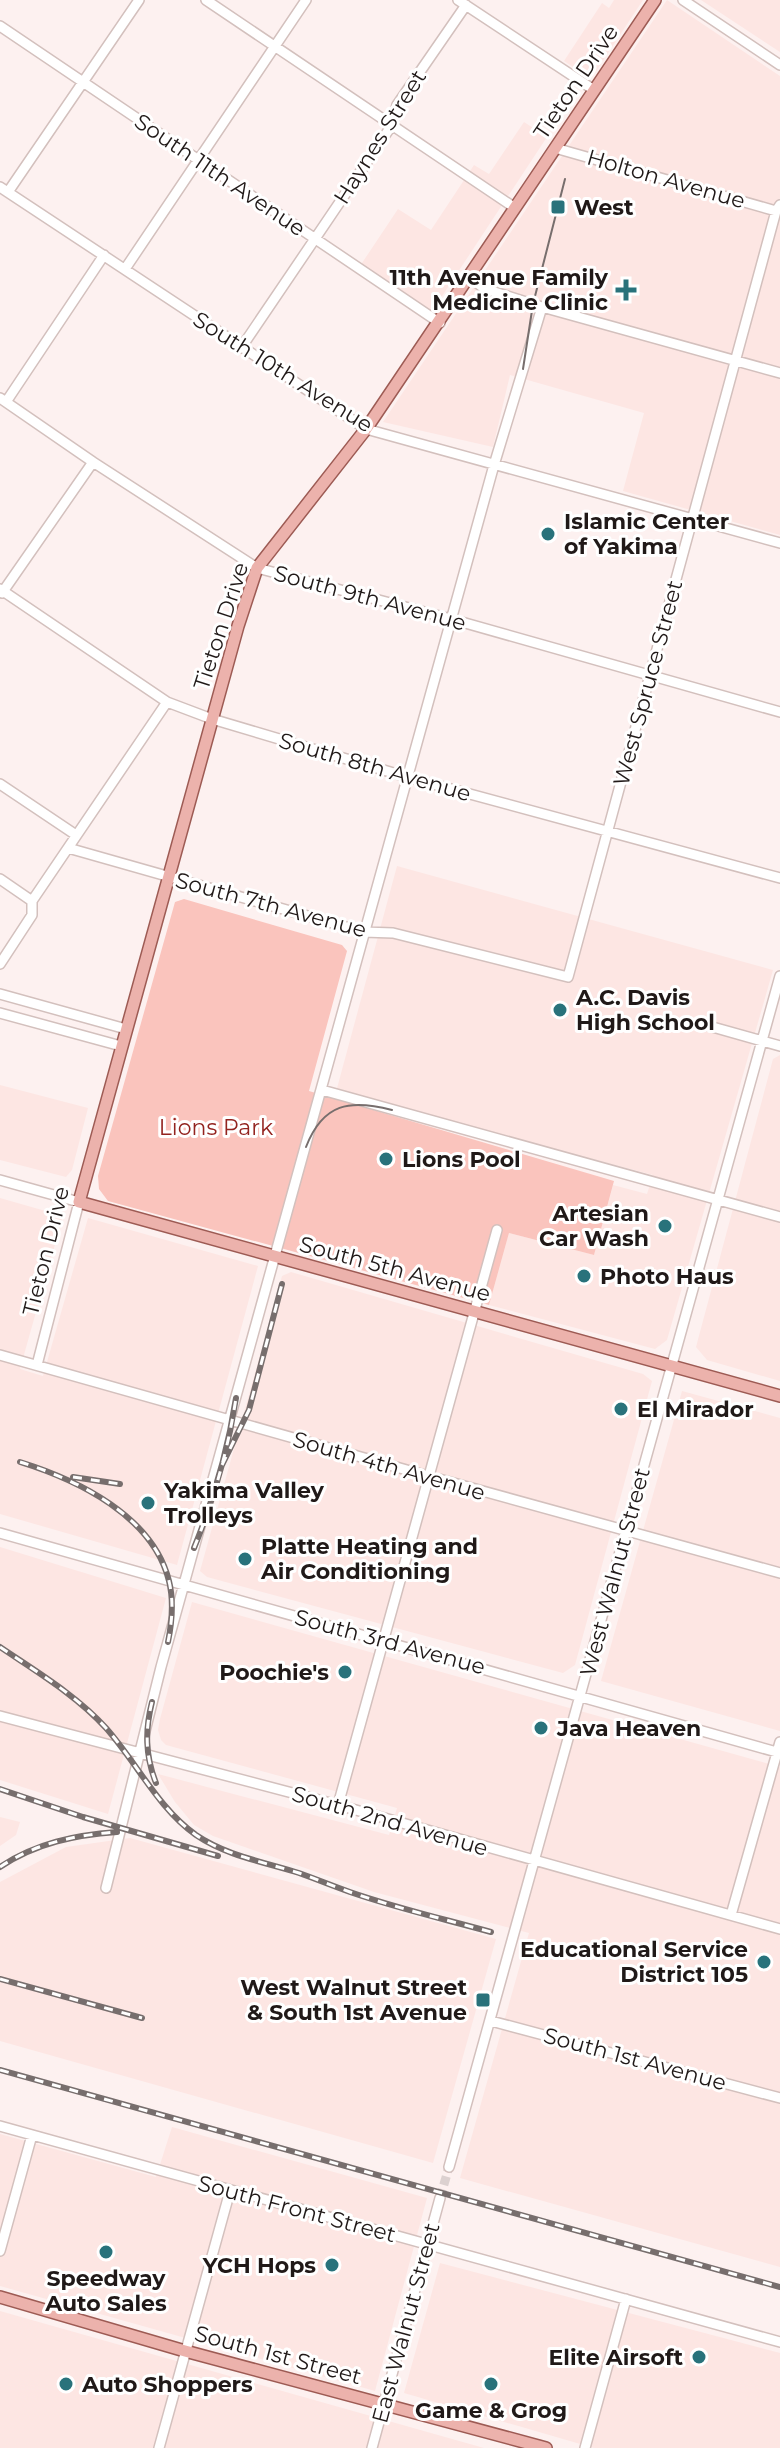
<svg xmlns="http://www.w3.org/2000/svg" width="780" height="2448" font-family="Montserrat,sans-serif">
	<rect width="100%" height="100%" fill="#fdf1f0"/>
	<!-- built -->
	<path fill="#fde6e3" d="M614,0H643L591,79L564,61L602,3L609,8Z
		M667,0L780,76V535L623,491L644,413L510,375L493,447L383,422Z
		M701,0H780V52Z
		M524,122L547,137L427,319L356,272L398,209L431,230L474,165L489,174Z
		M397,866L773,970L667,1340L655,1349L489,1305L509,1233L594,1255L613,1185L647,1194L653,1175L336,1092Z
		M780,1055V1381L707,1360L696,1347L773,1059Z
		M0,1085L88,1108L72,1170L66,1177L0,1160Z
		M0,1198L63,1216L20,1369L43,1376L88,1218L258,1266L177,1565L0,1514Z
		M291,1272L643,1374L652,1381L575,1665L563,1673L207,1577L200,1571L282,1276Z
		M682,1391L780,1418V1731L601,1681Z
		M0,1547L166,1598L108,1814L0,1780Z
		M192,1602L780,1767V2267L460,2178L529,1933L374,1892L213,1836L194,1825L175,1802L158,1774L389,1835L397,1808L166,1745L161,1740L158,1730L160,1719Z
		M0,1817L20,1822L16,1835L0,1846Z
		M130,1838L496,1939L433,2163L0,2041V1882L66,1847Z
		M172,2127L427,2198L375,2391L0,2286V2134L156,2177Z
		M440,2263L780,2353V2448H594L404,2393Z
		M0,2311L484,2448H0Z"/>
	<!-- green -->
	<path fill="#fac4bd" d="M184,899L342,945L347,951L309,1091L614,1181L594,1255L509,1233L489,1305L108,1201L99,1189L98,1176L175,902Z"/>
	<g fill="none" stroke-linecap="round" stroke-linejoin="round">
		<!-- minor-tunnel -->
		<path stroke="#dcd1d0" stroke-width="9" stroke-dasharray="9 4.5" stroke-linecap="butt" d="M440,2198L449,2167"/>
		<!-- minor casing -->
		<g stroke="#d3c0bd" stroke-width="12">
			<path id="minor" d="M206,0L515,208
				M458,0L594,90
				M683,0L780,65
				M0,26L440,323
				M555,148L776,211
				M0,187L366,429L780,543
				M8,192L139,0
				M125,269L306,0
				M469,277L485,289L542,307L780,373
				M241,348L392,125L397,105L466,5
				M0,398L93,462L257,568L451,619L780,712
				M6,402L104,255
				M0,589L167,702L212,719L407,777L780,878
				M2,593L93,462
				M0,784L76,835
				M68,848L364,932L393,933L568,977L776,211L780,205
				M0,879L32,901
				M0,964L32,915V901L167,702
				M0,994L126,1029
				M0,1013L121,1046
				M709,1026L780,1046
				M322,1090L780,1217
				M0,1180L79,1202L37,1365
				M0,1355L428,1476L780,1573
				M0,1533L780,1753
				M0,1716L338,1805L780,1929
				M338,1805L497,1230
				M106,1888L161,1667L494,465L542,307
				M731,1915L780,1742
				M491,2021L780,2098
				M0,2126L780,2342
				M449,2167L780,976
				M0,2251L32,2135
				M159,2448L230,2191
				M372,2448L440,2198
				M585,2448L626,2299"/>
		</g>
		<!-- major casing -->
		<g stroke="#9d5b54" stroke-width="14">
			<path id="major" d="M655,0L366,429L257,568L238,626L79,1202L780,1396
				M0,2297L185,2351L546,2448"/>
		</g>
		<!-- minor -->
		<use href="#minor" stroke="#fff" stroke-width="9"/>
		<!-- major -->
		<use href="#major" stroke="#ecb2ac" stroke-width="11"/>
		<!-- tram -->
		<path stroke="#776e6d" stroke-width="2" d="M523,369L533,304L565,179
			M306,1147C323,1103 350,1099 392,1110"/>
		<!-- rail casing -->
		<g stroke="#776e6d" stroke-width="6">
			<path id="rail" d="M20,1462C78,1480 153,1516 169,1581C174,1601 172,1622 168,1642
				M222,1465L249,1410L282,1284
				M73,1477L120,1484
				M194,1548C214,1499 228,1450 236,1398
				M0,1647C37,1672 76,1695 106,1728C137,1763 158,1808 196,1835C227,1856 264,1862 299,1873C316,1879 333,1886 350,1892C396,1908 444,1919 491,1932
				M152,1702C145,1730 145,1755 156,1783
				M0,1789L83,1817L218,1856
				M0,1867C36,1843 75,1835 117,1832
				M0,1979L142,2018
				M0,2070L780,2287"/>
		</g>
		<!-- rail -->
		<use href="#rail" stroke="#fff" stroke-width="3" stroke-dasharray="9" stroke-linecap="butt"/>
	</g>
	<!-- markers -->
	<g fill="#29727b" stroke="#fff" stroke-width="3">
		<rect x="550" y="199" width="16" height="16" rx="4"/>
		<path d="M622 278h8v8h8v8h-8v8h-8v-8h-8v-8h8z"/>
		<circle cx="548" cy="534" r="8"/>
		<circle cx="560" cy="1010" r="8"/>
		<circle cx="386" cy="1159" r="8"/>
		<circle cx="665" cy="1226" r="8"/>
		<circle cx="584" cy="1276" r="8"/>
		<circle cx="621" cy="1409" r="8"/>
		<circle cx="148" cy="1503" r="8"/>
		<circle cx="245" cy="1559" r="8"/>
		<circle cx="345" cy="1672" r="8"/>
		<circle cx="541" cy="1728" r="8"/>
		<circle cx="764" cy="1962" r="8"/>
		<rect x="475" y="1992" width="16" height="16" rx="4"/>
		<circle cx="106" cy="2252" r="8"/>
		<circle cx="332" cy="2265" r="8"/>
		<circle cx="699" cy="2357" r="8"/>
		<circle cx="66" cy="2384" r="8"/>
		<circle cx="491" cy="2384" r="8"/>
	</g>
	<g text-anchor="middle" dominant-baseline="central" stroke-width="6" stroke-linejoin="round" paint-order="stroke">
		<!-- street labels -->
		<g font-size="22" fill="#201918" stroke="#fff">
			<text transform="translate(576 82) rotate(-56)">Tieton Drive</text>
			<text transform="translate(380 137) rotate(-58)">Haynes Street</text>
			<text transform="translate(220 175) rotate(34)">South 11th Avenue</text>
			<text transform="translate(666 179) rotate(16)">Holton Avenue</text>
			<text transform="translate(283 372) rotate(32)">South 10th Avenue</text>
			<text transform="translate(370 598) rotate(15)">South 9th Avenue</text>
			<text transform="translate(221 626) rotate(-72)">Tieton Drive</text>
			<text transform="translate(648 683) rotate(-75)">West Spruce Street</text>
			<text transform="translate(375 767) rotate(16)">South 8th Avenue</text>
			<text transform="translate(271 905) rotate(15)">South 7th Avenue</text>
			<text transform="translate(46 1251) rotate(-76)">Tieton Drive</text>
			<text transform="translate(395 1269) rotate(15)">South 5th Avenue</text>
			<text transform="translate(389 1466) rotate(16)">South 4th Avenue</text>
			<text transform="translate(615 1572) rotate(-75)">West Walnut Street</text>
			<text transform="translate(390 1642) rotate(15)">South 3rd Avenue</text>
			<text transform="translate(390 1821) rotate(16)">South 2nd Avenue</text>
			<text transform="translate(635 2059) rotate(15)">South 1st Avenue</text>
			<text transform="translate(297 2209) rotate(15)">South Front Street</text>
			<text transform="translate(406 2323) rotate(-75)">East Walnut Street</text>
			<text transform="translate(278 2355) rotate(15)">South 1st Street</text>
		</g>
		<!-- poi labels -->
		<g font-size="22" font-weight="bold" fill="#201918" stroke="#fff" text-anchor="start">
			<text x="574" y="207">West</text>
			<text x="608" y="277" text-anchor="end">11th Avenue Family<tspan x="608" dy="25">Medicine Clinic</tspan></text>
			<text x="564" y="521">Islamic Center<tspan x="564" dy="25">of Yakima</tspan></text>
			<text x="576" y="997">A.C. Davis<tspan x="576" dy="25">High School</tspan></text>
			<text x="402" y="1159">Lions Pool</text>
			<text x="649" y="1213" text-anchor="end">Artesian<tspan x="649" dy="25">Car Wash</tspan></text>
			<text x="600" y="1276">Photo Haus</text>
			<text x="637" y="1409">El Mirador</text>
			<text x="164" y="1490">Yakima Valley<tspan x="164" dy="25">Trolleys</tspan></text>
			<text x="261" y="1546">Platte Heating and<tspan x="261" dy="25">Air Conditioning</tspan></text>
			<text x="329" y="1672" text-anchor="end">Poochie's</text>
			<text x="557" y="1728">Java Heaven</text>
			<text x="748" y="1949" text-anchor="end">Educational Service<tspan x="748" dy="25">District 105</tspan></text>
			<text x="467" y="1987" text-anchor="end">West Walnut Street<tspan x="467" dy="25">&amp; South 1st Avenue</tspan></text>
			<text x="316" y="2265" text-anchor="end">YCH Hops</text>
			<text x="106" y="2278" text-anchor="middle">Speedway<tspan x="106" dy="25">Auto Sales</tspan></text>
			<text x="683" y="2357" text-anchor="end">Elite Airsoft</text>
			<text x="82" y="2384">Auto Shoppers</text>
			<text x="491" y="2410" text-anchor="middle">Game &amp; Grog</text>
		</g>
		<!-- park labels -->
		<g font-size="22" fill="#93231f" stroke="#fff">
			<text x="216" y="1127">Lions Park</text>
		</g>
	</g>
</svg>
